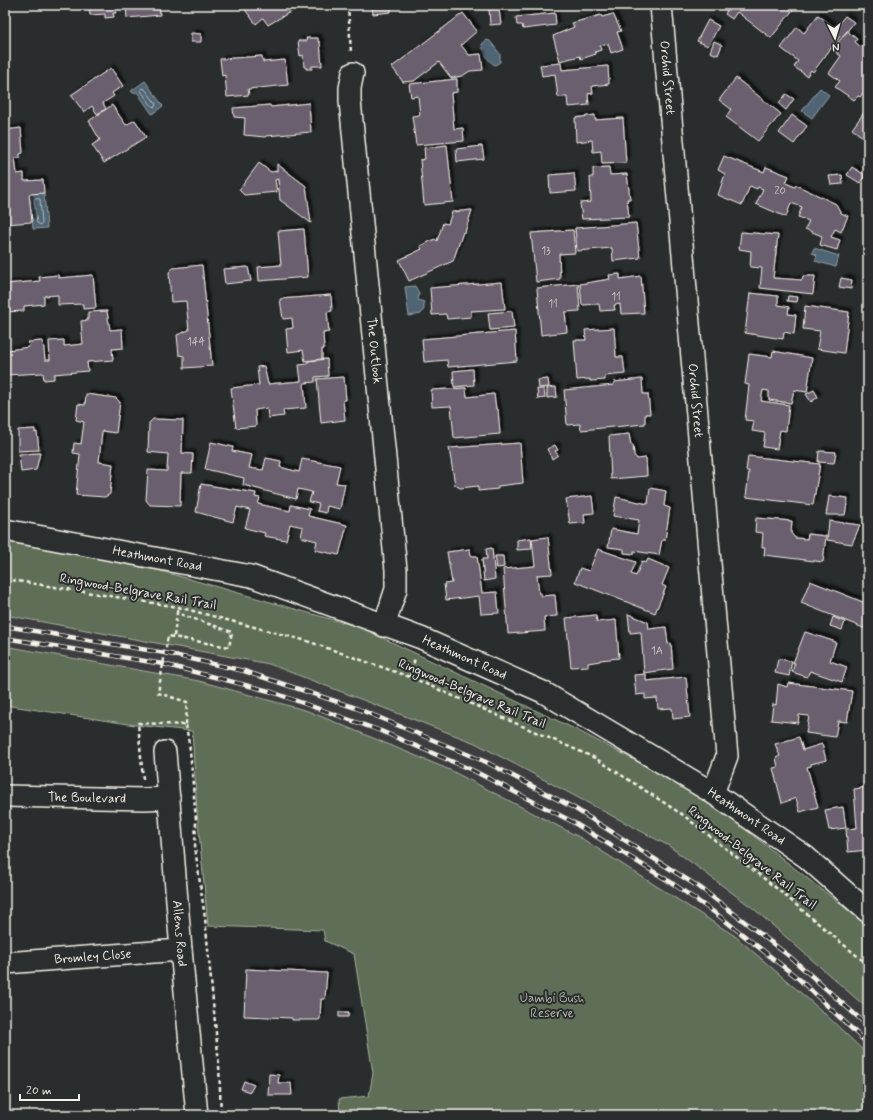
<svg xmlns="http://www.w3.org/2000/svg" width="873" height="1120" font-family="Mynerve,sans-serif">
	<defs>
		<filter id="shadow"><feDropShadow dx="3.5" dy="-3.5" stdDeviation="1" flood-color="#0009"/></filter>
	</defs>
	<rect width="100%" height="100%" fill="#2a2d2e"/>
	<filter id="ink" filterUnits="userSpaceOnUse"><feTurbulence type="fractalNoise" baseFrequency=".025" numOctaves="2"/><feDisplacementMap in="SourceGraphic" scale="8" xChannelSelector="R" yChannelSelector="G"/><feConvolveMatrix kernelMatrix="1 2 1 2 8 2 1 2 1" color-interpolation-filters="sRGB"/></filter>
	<g filter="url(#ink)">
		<!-- built -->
		<path fill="#3e3c41" d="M5,615L269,664L475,743L669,846L754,909L868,1009V1055L823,1012L735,936L581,838L450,770L199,681L5,646Z"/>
		<!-- green -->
		<path fill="#5f6e57" stroke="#aab0a0" d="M5,540L161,571L362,628L577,730L703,796L868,926V1009L754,909L669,846L475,743L269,664L5,615Z
			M5,646L199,681L308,711L450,770L581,838L735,936L823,1012L868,1055V1115H340L339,1099L369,1096L373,1073L354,954L325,941L323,930L208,926L197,811L192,731L135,725L5,705Z"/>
		<!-- water -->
		<path fill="#506574" stroke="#929da2" d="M487,40L490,41L500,54V62L495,65C488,62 483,52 482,44Z
			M145,81L163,106L152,114L137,92L133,93L131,91Z
			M820,88L829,95L812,118L802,111Z
			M44,193L47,228L33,229L30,194Z
			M814,248L839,256L836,267L815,261L817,255L812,253Z
			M415,286L419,293L418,300L424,302V309L421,314L409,316L405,287Z"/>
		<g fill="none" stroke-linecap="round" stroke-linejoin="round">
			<!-- shore -->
			<path stroke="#b2b9ba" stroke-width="1" d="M142,88L145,89L156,104L155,107L152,106L141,91Z
				M36,198L40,199L42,223L41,225L37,223L34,200Z"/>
		</g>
		<!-- building -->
		<path fill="#6b5f6e" stroke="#f4f1e8" filter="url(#shadow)" d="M89,5H115L116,13H113L114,17L105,18V14L90,15Z
			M126,5H159L160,15L127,18Z
			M247,5H302L268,25L263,18L256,24L243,7Z
			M372,5H391V12L373,14Z
			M730,5H795L796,6L771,38L737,12L732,19L725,14Z
			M489,9H499L501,24L490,25Z
			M463,13L477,31L461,45L469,55L481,54L483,70L470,71L462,76L451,78L439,62L414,81L403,82L392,67Z
			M555,13L556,25L523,29L522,25H517L516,17Z
			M613,14L621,31L617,32L623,49L611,53L608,44L600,46L601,50L595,52L596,54L581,59L580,56L560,61L553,36L574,27L572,23L601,15L602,17Z
			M818,15L835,28L845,16L854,22L843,37L841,35L813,72L811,70L807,76L794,67L798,61L781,48L797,27L804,33Z
			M708,20L719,26L708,46L697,41Z
			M847,31L857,39L855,42L861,47L865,42L868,45V90L867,88L860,97L858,96L854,100L835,87L840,81L829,73L841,56L832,50Z
			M191,33L201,34V42H191Z
			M306,38H318V41L320,42L322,66H312V69H306V67H304L303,55L300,56L298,41H307Z
			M714,41L722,45L718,55L710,52Z
			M262,56L263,62L285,60L288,85L248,89L249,95L227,97L225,75L222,76L220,59Z
			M561,63L562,70L608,66L609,84L592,86L593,93L588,94L589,105L568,107L567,97H558L555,74L542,76L540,65Z
			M111,68L123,86L112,93L114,96L103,103L106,109L97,114L92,106L84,112L71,95Z
			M736,78L781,114L758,141L726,117L731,109L719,100Z
			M457,79V92L451,93L454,129L463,128L464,141L416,145L412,116L420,115L418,96L411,97L409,84Z
			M786,94L794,99L786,110L779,104Z
			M309,103L311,132L266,136L265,137L244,135L245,118L234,117L233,108L270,105L271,107Z
			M112,105L126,125L135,120L146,137L104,163L92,145L100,140L89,121Z
			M868,107V141L852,129Z
			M595,115V120L623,118L626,163L602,164L601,151L593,152L592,140L576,142L575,118Z
			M792,115L807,126L794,144L779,133Z
			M21,128L23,153L20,154V158H15L17,174L24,173V181L43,180L44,193L29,194L32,222L5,224V130Z
			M447,145L453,202L424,205L420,160L425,159L424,148Z
			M482,146L484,159L457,162L456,149Z
			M724,156L764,172L766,167L789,176L786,183L795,187L796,185L836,204L841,213L848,216L841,232L835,229L831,237L840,240L837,250L820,245L822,236L805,229L809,221L798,217L802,207L791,203L786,217L756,204L763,189L758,187L757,189L750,186L742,205L718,195L725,174L718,170Z
			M259,163L271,172L277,171V164L306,186L311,223L280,200L278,179L275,180L277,192L244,195L239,190Z
			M609,167L610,175L627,174L630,199H627L629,217L582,219L580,203L591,202L590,177H593V168Z
			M852,167L865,175L860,183L847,175Z
			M574,173L576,191L550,193L549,175Z
			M842,175L843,184L831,185L829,176Z
			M472,210L465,232H463L453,261L409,281L399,260L422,249L420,246L435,239L437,241L443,223L448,224L452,212Z
			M636,223L640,258L613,261L612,248L577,251L575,228Z
			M304,229L308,277L259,281L258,267L281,265L278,231Z
			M573,230L575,253L559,254L560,279L536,282L531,233Z
			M741,232L778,235L773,278L802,280L803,276H815L813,294L760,288L762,268L750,267L751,251L739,249Z
			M202,265L212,366L184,368V356L179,355L177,335L189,330L186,301L171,302L169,272L173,268Z
			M248,267L251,281L225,284L223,269Z
			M620,274V279L641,276L644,313L621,314L620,304L614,305L615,310L600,311L599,304L582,305L580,284L610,279L609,275Z
			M58,275L59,278L93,275L96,308L83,309V304L58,305V295L44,296V304L24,306V311L5,312V284L40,281L39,277Z
			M841,278L852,280L851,289L839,287Z
			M502,282L505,309L471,311V317L447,319L446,314L432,315L430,288Z
			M578,284L580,311L565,312L567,332L541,335L537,288Z
			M750,293L778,296V305L789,307L788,314L796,315L794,334L784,332L783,339L745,333Z
			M331,295L332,311L327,312L329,332L323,333L324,349H322V359L305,361L303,350L288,352L286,329L293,328L292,318L283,319L280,299Z
			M788,296L798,297L797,302L787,301Z
			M805,306L849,312L844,353L817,349L820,331L803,329Z
			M107,311L110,330L122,329L123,348L112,349L113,360L87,362L88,371L54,374V379L44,380L43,373L5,375V355H9L8,350L29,347L28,342L43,341L45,360H50L49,341L64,340V346L83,344L81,321L88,320V312Z
			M512,311L514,328L490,330L488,313Z
			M614,328L616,357H623L625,374L605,376V380L590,381V379L577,380L574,340H586L585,330Z
			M515,331L517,361L448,367L447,360L424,362L422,339Z
			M773,351L812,358L807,392L794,390L791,403L769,400V391L763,390L761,401L789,405L786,431L780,430L777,449L763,447L765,433L752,431L754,421L745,420L749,385L745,384L749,354L772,357Z
			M327,359L328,376L315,377V382L304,383L306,408L283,410L284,416L268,418L267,408L255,410L256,426L236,428L231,388L259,385L257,367L264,366L268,384L301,381L299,365L308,364V361Z
			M473,369L474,385L454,387L453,371Z
			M344,377L346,400H343L345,420L321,423L317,379Z
			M548,379L549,387L539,388L538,380Z
			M642,379L643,394H648L650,414H645V424L581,430L580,424L567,425L564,390L614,385V382Z
			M556,387L557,397L547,398V388Z
			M466,388L467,397L494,394L496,409H498L500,434L454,438L451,406L432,407L431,390Z
			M537,389H544L545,398L538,399Z
			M814,390L818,397L811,402L806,394Z
			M86,394L116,398L120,402L116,433L102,431L99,462L113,464L110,494L105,497L76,495L80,454L73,453L74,443L81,444L84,422L76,420L78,404L85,405Z
			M153,419L183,420L182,453L193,454L192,473H181L180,506L150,505L146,500L148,470L167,471L168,454L148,452L149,423Z
			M35,429V433L37,432L39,450L18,451V430Z
			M629,434L631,445H633L634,455L637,459L646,458L647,476L611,479L609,436Z
			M211,442L233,447L232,451L252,455L249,468L263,470L266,458L281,461L280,467L299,472L302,459L340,466L336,483L345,484L340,509L327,506L326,513L317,511L319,504L309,502L312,492L298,489L296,499L243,485L244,478L205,469Z
			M520,443L523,483L498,486V489L478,491V486L460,488L455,485L449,448Z
			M555,445L558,450L555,451L558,455L552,459L547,449Z
			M819,451L836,452L834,463L818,462Z
			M40,453L36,470L21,472L19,454Z
			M748,456L820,464L813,505L746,497L749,471H746Z
			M201,484L256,493L255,497L260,498L258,504L290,511L291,505L310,509L308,516L347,525L339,555L315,550L317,541L301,537L303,527L290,524L286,540L264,536L265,533L245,528L250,510L237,507L233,522L196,512Z
			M650,488L666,491L664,506L670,508L665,540H662L659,555L634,551V554L624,553V549L608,547L611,529L637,534L639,520L613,516L616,497L648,504Z
			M592,496L594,513L584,514L585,523L570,524L566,499Z
			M829,496L848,498L845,515H826Z
			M756,518L792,521L791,533L795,538L807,539L808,534L826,536L823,562L764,555L765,547H762L763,533L755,532Z
			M829,521L860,525L852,544L827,540Z
			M548,537L552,574L537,575L539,594L541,593V596L555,595L557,616L544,617L545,631L508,634L503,569L535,566L532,539Z
			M531,538L532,549L517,550V540Z
			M492,548L495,579L484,581L482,559H487L486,549Z
			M470,549L471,556H477L482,593L497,592L499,613L481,614L479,596L446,600L444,584L452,583L447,552Z
			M598,549L636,562L631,574L636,576L642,561L646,563L648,559L669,568L662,585L666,587L655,613L575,582L580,568L589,571Z
			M495,556H503L504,567L497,568Z
			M810,581L868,604V623L866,629L801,603Z
			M628,614L648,622L649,629L666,627L668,644L671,643L673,669L644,673L641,632L630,633Z
			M596,615L597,622L616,620L619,658L600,660V661L588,663V666L571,667L566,618Z
			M833,617L845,622L842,630L830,626Z
			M805,632L836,642L830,661L847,667L842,682L810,671L807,677L792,672L795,663H793Z
			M778,659L792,661L789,676L775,673Z
			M646,674V681L686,677L690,717L673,719L672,708L658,709L657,698L645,699V694L636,695L634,675Z
			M788,683L852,691L847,722L838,721L835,737L806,733L809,716L799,715L798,723L771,720L773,704L776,705L778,684L787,687Z
			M799,737L803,750L822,744L826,760L811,764V766L807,767L818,807L800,812L796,798L782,803L773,768L778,767L776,758L780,756L775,744Z
			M868,787V850L848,852L846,829L857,828L854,789Z
			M843,807L846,828L829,830L825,810Z
			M246,969L327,973L325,999H321L320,1019L319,1020H292V1018L244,1016Z
			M339,1012H349L348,1017H339Z
			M269,1074L279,1075L278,1083H291L292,1095H268Z
			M244,1081L254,1085L250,1092L241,1089Z"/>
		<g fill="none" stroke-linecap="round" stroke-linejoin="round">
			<!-- minor casing -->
			<g stroke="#f4f1e8" stroke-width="24">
				<g id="minor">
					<path id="s1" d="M661,5L727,756L713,793"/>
					<path id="s2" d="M353,73L350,88V101L396,570V589L384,626"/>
					<path id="s3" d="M5,530L251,576L421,638L543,692L713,793L806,857L868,912"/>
					<path id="s4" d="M165,752L181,950L197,1115"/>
					<path id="s5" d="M5,796L144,799L169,798"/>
					<path id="s6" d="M5,963L181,950"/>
				</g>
			</g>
			<!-- path -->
			<path stroke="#f4f1e8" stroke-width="2.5" stroke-dasharray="4 3" stroke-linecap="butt" d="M348,5L351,53
				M5,579L178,607L307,641L410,677L595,758L683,815L776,888L868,965
				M174,636L177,613
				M410,677L415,658
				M186,725L190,750L196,820L195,848L205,918L219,1064L221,1115
				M143,779L138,723L186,725L187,702L158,693L168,636L229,647L232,632L177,613L178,607"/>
			<!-- minor -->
			<use href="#minor" stroke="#2a2d2e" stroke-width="21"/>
			<!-- rail casing -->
			<g stroke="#f4f1e8" stroke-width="4.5">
				<path id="rail" d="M5,626L165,653L244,671L356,708L486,762L574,808L702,889L789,956L868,1026
					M5,638L163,664L269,691L381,731L472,770L571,821L672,883L718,915L799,979L868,1044"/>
			</g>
			<!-- rail -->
			<use href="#rail" stroke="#2a2d2e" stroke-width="3" stroke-dasharray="9" stroke-linecap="butt"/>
		</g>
	</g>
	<g text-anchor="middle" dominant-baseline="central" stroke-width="4" stroke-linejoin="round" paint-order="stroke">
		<!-- number labels -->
		<g font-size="11" fill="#d2ccca">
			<text x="780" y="191">20</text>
			<text x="546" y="251">13</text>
			<text x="616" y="297">11</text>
			<text x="553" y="304">11</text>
			<text x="196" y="342">144</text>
			<text x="657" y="651">1A</text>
		</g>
		<!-- street labels -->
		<g font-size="13" fill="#f4f1e8" stroke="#2a2d2e">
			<text stroke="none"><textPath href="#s1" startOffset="73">Orchid Street</textPath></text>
			<text stroke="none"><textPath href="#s2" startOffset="279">The Outlook</textPath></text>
			<text stroke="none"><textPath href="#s1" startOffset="397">Orchid Street</textPath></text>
			<text stroke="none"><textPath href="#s3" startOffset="155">Heathmont Road</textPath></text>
			<text transform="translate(138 592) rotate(10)">Ringwood-Belgrave Rail Trail</text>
			<text stroke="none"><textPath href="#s3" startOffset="479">Heathmont Road</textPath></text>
			<text transform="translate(472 694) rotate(23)">Ringwood-Belgrave Rail Trail</text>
			<text stroke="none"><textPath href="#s5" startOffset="82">The Boulevard</textPath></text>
			<text stroke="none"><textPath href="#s3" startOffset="803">Heathmont Road</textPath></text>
			<text transform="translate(752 858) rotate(38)">Ringwood-Belgrave Rail Trail</text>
			<text stroke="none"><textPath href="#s4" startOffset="182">Allens Road</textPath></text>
			<text stroke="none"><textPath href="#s6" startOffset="88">Bromley Close</textPath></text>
		</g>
		<!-- park labels -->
		<g font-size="13" fill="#b1b6a7" stroke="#2a2d2e">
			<text x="552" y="998">Uambi Bush<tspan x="552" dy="15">Reserve</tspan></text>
		</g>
	</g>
	<!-- margin -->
	<rect width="873" height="1120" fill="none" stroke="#2a2d2e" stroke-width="20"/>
	<rect x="10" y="10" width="853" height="1100" fill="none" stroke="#f4f1e8" stroke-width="1.5" filter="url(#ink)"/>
	<!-- north arrow -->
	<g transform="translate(835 38) rotate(175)" stroke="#2a2d2e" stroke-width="3" paint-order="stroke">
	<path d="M0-3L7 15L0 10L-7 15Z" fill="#f4f1e8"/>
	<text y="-6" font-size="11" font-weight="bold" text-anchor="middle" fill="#f4f1e8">N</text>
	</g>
	<!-- scale -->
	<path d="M20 1094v6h59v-6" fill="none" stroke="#f4f1e8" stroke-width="2"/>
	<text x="26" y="1094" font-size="12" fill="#f4f1e8" stroke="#2a2d2e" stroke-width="3" paint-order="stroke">20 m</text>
</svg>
